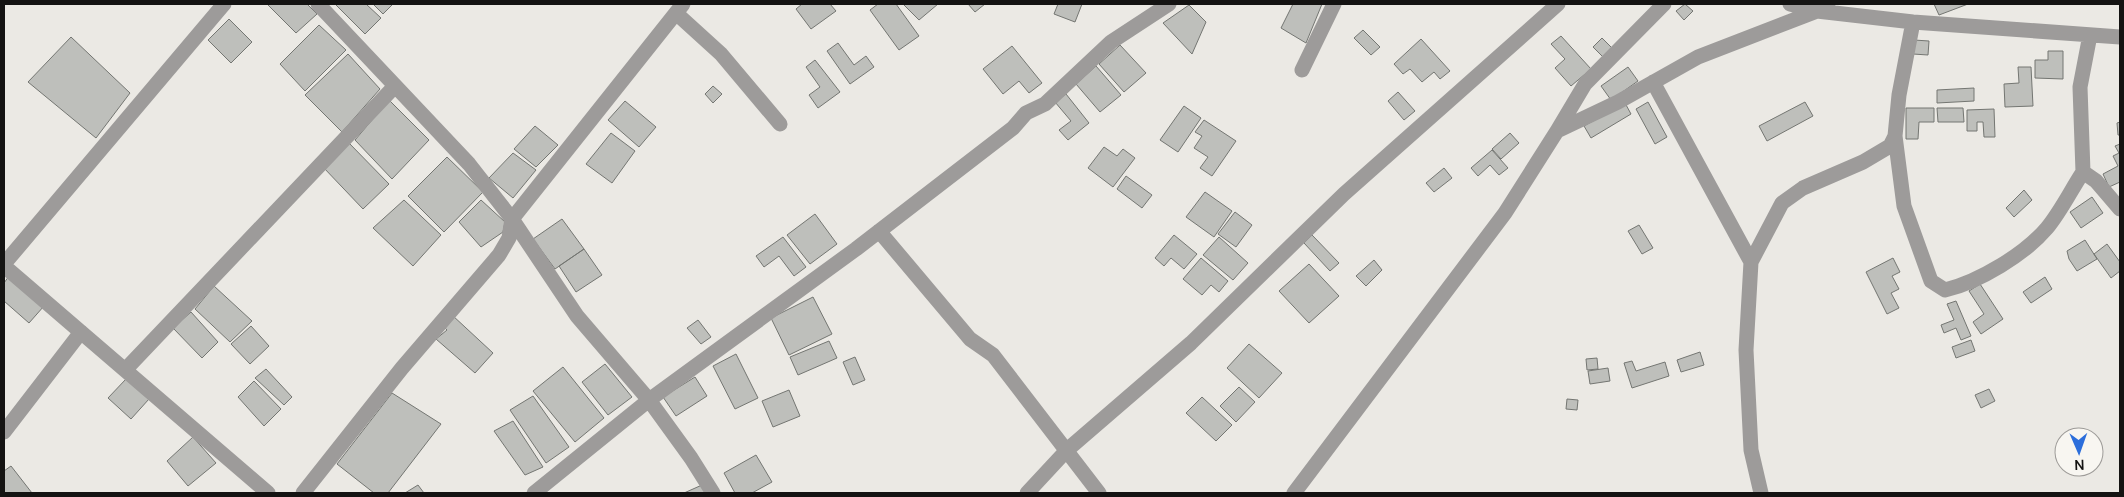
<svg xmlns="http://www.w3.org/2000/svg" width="2124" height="497" font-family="Manrope,sans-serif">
	<rect width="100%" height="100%" fill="#ebe9e4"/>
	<!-- building -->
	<path fill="#bebfbb" stroke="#747672" d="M267,4H307L317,14L296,33Z
		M335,4H366L381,18L365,34Z
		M373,4H393L383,14Z
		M802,4H830L836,11L811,29L796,9Z
		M878,4H896L919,36L899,50L870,10Z
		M903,4H938L919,20Z
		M968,4H985L975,12Z
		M1058,4H1082L1075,22L1054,14Z
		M1293,4H1322L1306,43L1281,28Z
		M1685,4L1693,11L1684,20L1676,11Z
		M1934,4H1968L1939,15Z
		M1189,5L1206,22L1192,54L1163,23Z
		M229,19L252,42L231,63L208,40Z
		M319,25L346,50L305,91L280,64Z
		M1363,30L1380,47L1371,55L1354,38Z
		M1561,36L1591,69L1571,86L1555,68L1565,59L1551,44Z
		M71,37L130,93L96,138L28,82Z
		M1602,38L1612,48L1603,57L1593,47Z
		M1421,39L1450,71L1440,79L1434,72L1422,82L1410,69L1403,74L1394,64Z
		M1914,40L1929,41L1928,55L1913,54Z
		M838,43L854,65L866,56L874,67L850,84L827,51Z
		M1120,45L1146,73L1124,92L1099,64Z
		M1012,46L1042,83L1029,93L1019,81L1003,94L983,69Z
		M2048,51H2063V79L2035,78V60H2048Z
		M348,54L380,89L342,132L305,95Z
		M815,60L840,92L818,108L809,95L820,87L806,67Z
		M1096,66L1121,95L1100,112L1076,84Z
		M1628,67L1638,81L1611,100L1601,86Z
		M2018,67H2031L2033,106L2005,107L2004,84L2019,83Z
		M713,86L722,94L713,103L705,94Z
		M1974,88V101L1937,103V90Z
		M1398,92L1415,111L1404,120L1388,101Z
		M1066,94L1089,123L1068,140L1059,130L1071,121L1055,102Z
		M389,100L429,140L392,179L355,140Z
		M625,101L656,127L639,147L608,120Z
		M1648,102L1667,137L1655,144L1636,109Z
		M1805,102L1813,116L1767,141L1759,126Z
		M1625,103L1631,114L1591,138L1584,126Z
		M1184,106L1201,118L1178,152L1160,140Z
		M1906,108H1934V122H1919L1918,139H1906Z
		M1937,108H1963L1964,122H1938Z
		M1994,109L1995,137H1984L1983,122H1977V131H1967V110Z
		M1204,120L1236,141L1212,176L1200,168L1208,157L1194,148L1202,136L1195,132Z
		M2120,122V135H2118L2117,123Z
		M535,126L558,145L536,167L514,149Z
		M611,133L635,151L612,183L586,164Z
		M1510,133L1519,143L1501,159L1492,149Z
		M348,142L389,184L363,209L323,167Z
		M2120,144V182L2109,187L2103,174L2118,166L2113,156L2119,153L2115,146Z
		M1104,147L1117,156L1123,149L1135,158L1113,187L1088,168Z
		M1492,150L1508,168L1499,175L1490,165L1478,176L1471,168Z
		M513,153L536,170L513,198L489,178Z
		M447,157L483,192L444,232L408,196Z
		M1444,168L1452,178L1434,192L1426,183Z
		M1126,176L1152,195L1142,208L1117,189Z
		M2024,190L2032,200L2014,217L2006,208Z
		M1205,192L1232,211L1214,237L1186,217Z
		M2092,197L2103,213L2081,228L2070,212Z
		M404,200L441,235L413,266L373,228Z
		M481,200L505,222L503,232L481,247L459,222Z
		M1235,212L1252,225L1236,247L1218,234Z
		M815,214L837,244L810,264L787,235Z
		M562,219L584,249L555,269L533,239Z
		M1639,225L1653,248L1642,254L1628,231Z
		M1174,235L1197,254L1184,269L1171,258L1164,266L1155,258Z
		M1312,235L1339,263L1330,271L1304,243Z
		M783,237L806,267L794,276L779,256L764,267L756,256Z
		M1219,237L1248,263L1233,280L1203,255Z
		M2085,240L2097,259L2077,271L2069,259L2067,251Z
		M2107,244L2120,262V271L2111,278L2094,254Z
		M584,249L602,275L576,292L559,266Z
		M1201,258L1228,281L1219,292L1211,285L1202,295L1183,279Z
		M1893,258L1900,272L1892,276L1899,289L1891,293L1899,308L1887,314L1866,272Z
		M1374,260L1382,270L1366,286L1356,276Z
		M1309,264L1339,296L1309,323L1279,291Z
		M9,276L44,306L29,323L4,301V283Z
		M2045,277L2052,289L2031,303L2023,292Z
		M1980,284L2003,319L1981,334L1973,322L1984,314L1969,291Z
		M214,286L252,321L230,342L195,309Z
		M813,297L832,334L789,355L771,318Z
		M1956,301L1971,336L1961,340L1956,328L1944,333L1941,325L1954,320L1947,304Z
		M191,312L218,342L202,358L173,328Z
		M452,315L493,353L475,373L436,339L447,330L443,326Z
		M698,320L711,337L701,344L687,328Z
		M251,326L269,346L250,364L231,344Z
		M1971,340L1975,351L1956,358L1952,347Z
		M829,341L837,358L798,375L790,357Z
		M1249,344L1282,373L1259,398L1227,368Z
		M1700,352L1704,365L1681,372L1677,360Z
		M736,354L758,398L735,409L713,366Z
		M855,357L865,380L853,385L843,362Z
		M1597,358L1598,369L1587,370L1586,359Z
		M1632,361L1636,371L1665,362L1669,376L1632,388L1624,363Z
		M605,364L632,397L608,415L582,382Z
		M563,367L604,418L575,442L533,391Z
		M1608,368L1610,381L1590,384L1588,371Z
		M266,369L292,397L284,405L255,378Z
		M695,377L707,396L676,416L663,397Z
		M126,379L149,399L131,419L108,398Z
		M254,381L281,409L264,426L238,397Z
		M1239,387L1255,402L1236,422L1220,406Z
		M1989,389L1995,401L1981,408L1975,395Z
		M789,390L800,416L773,427L762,401Z
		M392,393L441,424L388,493H374L337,464Z
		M533,396L569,447L546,463L510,410Z
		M1202,397L1232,425L1216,441L1186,413Z
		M1567,399L1578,400L1577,410L1566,409Z
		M513,421L543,467L525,475L494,431Z
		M193,437L216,463L188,486L167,461Z
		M756,455L772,482L752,493H735L724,473Z
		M11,466L32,493H6L4,491V471Z
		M418,485L424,493H405Z
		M702,485L706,493H684Z"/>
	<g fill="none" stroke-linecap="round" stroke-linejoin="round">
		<!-- minor -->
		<path stroke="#9d9b9a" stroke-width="15" d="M318,4L469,164L512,219L577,316L649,400L691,458L713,493
			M1790,4L1817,11L1913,22L2120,37
			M677,14L721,54L780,124
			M2090,35L2080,87L2083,172L2096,181L2120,209
			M1302,70L1334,4
			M1653,82L1751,262
			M1557,131L1585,84L1664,4
			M1895,136L1904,206L1931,281L1945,290C1979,282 2025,254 2047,228C2061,211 2071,190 2083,172
			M879,231L970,339L993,355L1099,493
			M4,264L224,4
			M4,266L268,493
			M125,370L395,86
			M4,432L81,332
			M303,493L402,368L499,255L509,238L512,219L683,4
			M534,493L649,400L856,249L1013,128L1026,113L1045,104L1111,42L1169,4
			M1027,493L1067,450L1191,343L1344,194L1558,4
			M1294,493L1505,213L1557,131L1618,102L1698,57L1817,11L1828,4
			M1761,493L1751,450L1746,350L1751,262L1782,203L1803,188L1863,162L1890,146L1895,136L1899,95L1913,22"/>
	</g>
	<!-- border -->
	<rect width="2124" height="497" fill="none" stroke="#141312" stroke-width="10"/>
	<!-- north arrow -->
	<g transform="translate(2079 452) rotate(178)"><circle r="24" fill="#f8f6f1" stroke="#9d9b98"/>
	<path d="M0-4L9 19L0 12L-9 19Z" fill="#2c6edb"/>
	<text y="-8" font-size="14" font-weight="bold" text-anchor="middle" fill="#141312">N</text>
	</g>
</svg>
